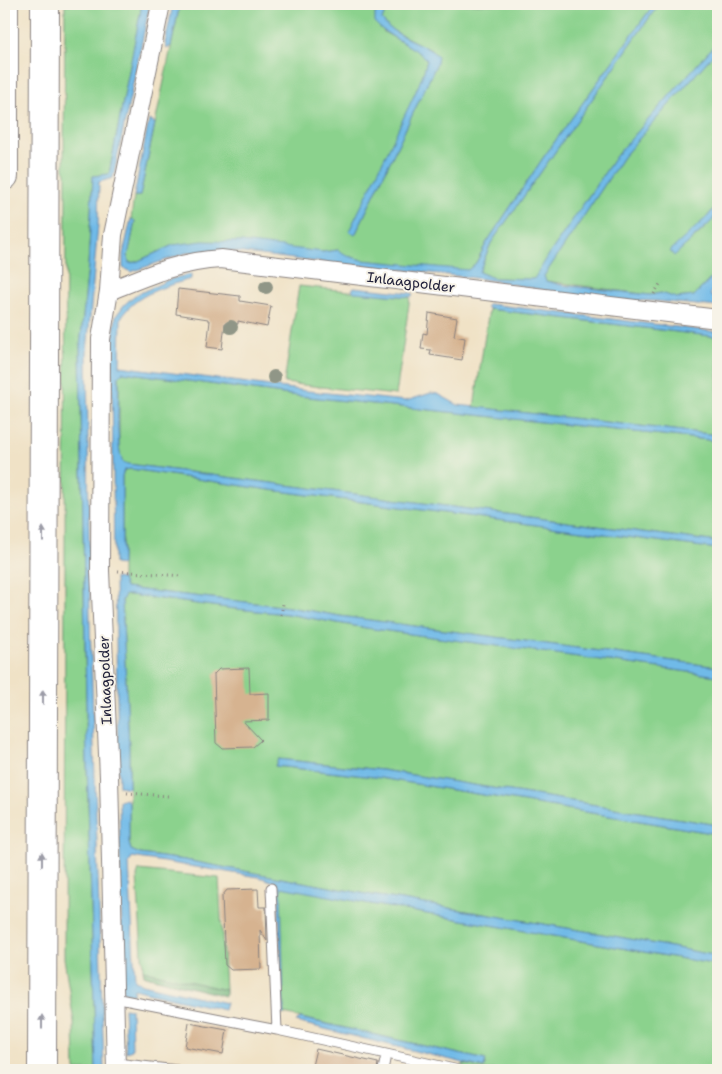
<svg xmlns="http://www.w3.org/2000/svg" width="722" height="1074" font-family="'Shantell Sans',sans-serif">
	<rect width="100%" height="100%" fill="#f7f3e8"/>
	<filter id="ink" filterUnits="userSpaceOnUse"><feTurbulence type="fractalNoise" baseFrequency=".02" numOctaves="2"/><feDisplacementMap in="SourceGraphic" scale="10" xChannelSelector="R" yChannelSelector="G"/><feConvolveMatrix kernelMatrix="1 2 1 2 8 2 1 2 1" color-interpolation-filters="sRGB"/></filter>
	<filter id="wash" filterUnits="userSpaceOnUse"><feTurbulence type="fractalNoise" baseFrequency=".0096" numOctaves="4" result="noise"/><feDisplacementMap in="SourceGraphic" scale="20" xChannelSelector="R" yChannelSelector="G"/><feGaussianBlur stdDeviation="1.12" result="paint"/><feColorMatrix in="noise" values="0 0 0 0 0 0 0 0 0 0 0 0 0 0 0 0 0 1.4 0 .05"/><feComposite in="paint" operator="in"/></filter>
	<g filter="url(#wash)">
		<rect width="100%" height="100%" fill="#f0e2c6"/>
		<!-- green -->
		<path fill="#8bd28d" stroke="#567a64" d="M65,4H142L109,174L93,176L88,266L80,347L87,765L96,1070H75L74,1022L64,958L66,173L64,169Z
			M180,4H381L375,14L384,32L418,51L427,60C423,80 412,100 403,120C386,157 368,194 350,230L355,235L437,63L431,50L388,28L382,20L388,4H654L543,158L487,242L476,263L468,270L462,271L362,260L348,256L338,250L323,252L173,245L136,262L129,263L128,256L135,221L131,219L134,196H140Z
			M659,4H718V41L616,156L550,253L535,279L493,278L479,272L491,243Z
			M718,49V203L708,216L671,252L674,255C690,242 706,229 718,212V271L694,296L676,298L661,293L650,295L627,292L546,281L544,276L623,157Z
			M299,286L410,297L396,395L284,383Z
			M489,309L718,337V435L474,407Z
			M123,372L290,395L718,441V542L128,464L123,462L119,455V376Z
			M131,469L263,489L718,549V667L340,616L289,607L125,588L122,579V476L124,470Z
			M125,595H131L227,608L287,614L366,628L718,676V825L382,770L278,759L275,766L374,777L718,834V956L614,936L372,895L185,860L140,854L131,850L129,843V748L122,600Z
			M139,870L219,878L225,990L143,970L137,876Z
			M280,886L371,904L718,965V1070H535L518,1067L517,1070H462L463,1064L484,1068L486,1060L284,1014Z"/>
		<!-- forest -->
		<path fill="#70b478" stroke="#496b5a" d="M143,970L225,990V996L149,977L144,975Z"/>
		<!-- water -->
		<path fill="#6fbae8" stroke="#486e92" d="M142,4H150L113,178L99,182L98,225L87,352L90,621L104,1070H96L87,765L80,347L88,266L93,176L109,174Z
			M173,4H180L171,46L167,49L165,43Z
			M381,4H388L382,20C395,38 422,41 438,56L437,63L355,235L349,231C367,195 384,159 401,123C410,103 422,82 427,60C412,44 390,39 375,23V14Z
			M654,4H659L491,243L479,272L493,278L534,279L550,253L616,156L718,41V49L623,157L544,276L546,281L562,285L650,295L661,293L677,298L694,296L718,271V283L710,295L718,300V307L656,301L619,300L566,294L483,279L370,266L327,263L220,250L186,253L131,272L123,268V254L131,219L135,221L128,256L129,263L136,262L173,245L203,241L242,242L323,252L338,250L348,256L362,260L468,270L476,263L487,242L543,158Z
			M149,120L155,123L140,196H134Z
			M718,203V212L712,221L674,256L670,251L708,216Z
			M191,274V279C166,286 135,294 121,318L120,366L308,391L406,401L431,393L438,394L458,405L718,435V441L290,395L123,372L119,376C119,396 115,446 123,462L128,464L718,542V549L263,489L131,469L124,470L122,476V565L114,564L112,373L113,339L116,316L124,305L134,296L168,280Z
			M354,287L411,293L413,295L410,297L354,292L352,290Z
			M489,304L718,332V337L489,309L486,307Z
			M115,578L122,579L125,588L289,607L340,616L718,667V676L366,628L287,614L227,608L131,595H125L122,600L129,748V788L119,786L118,757Z
			M278,759L382,770L718,825V834L374,777L275,766Z
			M126,799L129,803V843L131,850L140,854L185,860L372,895L614,936L718,956V965L371,904L281,887L284,1014L282,1016L278,883L259,877L132,857L129,863L135,980L143,984L226,1003L224,1010L134,989L133,994L123,992L119,801Z
			M124,1008L131,1009L132,1050L126,1052Z
			M300,1018L486,1060L484,1068L296,1022Z"/>
		<g id="blocks">
			<!-- building -->
			<path fill="#d6b390" d="M178,289L240,296V301L271,306L267,327L238,321V324L225,323L222,349L207,347L210,321H208V319L176,314Z
				M429,313L457,318L454,336L465,338L462,360L430,355L431,350L421,349L423,333L427,334Z
				M249,668L250,694L269,693V720L243,721L261,740L253,747L222,748L216,743L214,674L219,669Z
				M258,889L259,907H266L267,941L260,930L261,969L231,970L225,965L222,896L227,890Z
				M189,1023L227,1030L223,1054L185,1047Z
				M316,1049L378,1063L377,1070H311Z"/>
		</g>
	</g>
	<g filter="url(#ink)">
		<use href="#blocks" fill-opacity="0" stroke="#898280" stroke-width="1"/>
		<g fill="none" stroke-linecap="round" stroke-linejoin="round">
			<!-- lane casing -->
			<g stroke="#898280" stroke-width="11">
				<path id="lane" d="M271,888L277,1030
					M114,998L277,1030L459,1070
					M116,1063L177,1070
					M383,1070L386,1055"/>
			</g>
			<!-- street casing -->
			<g stroke="#898280" stroke-width="20">
				<path id="street" d="M109,291C146,276 180,261 221,259L718,319
					M116,1070L109,777L100,571L101,339L109,291L113,235L161,4"/>
			</g>
			<!-- highway casing -->
			<g stroke="#898280" stroke-width="30">
				<path id="highway" d="M4,176V4
					M42,1070L45,4"/>
			</g>
			<!-- path -->
			<path stroke="#898280" stroke-width="3" stroke-dasharray="1 4" stroke-linecap="butt" d="M654,294L660,284
				M118,571L182,576
				M281,615L283,604
				M127,793L168,796"/>
			<!-- lane -->
			<use href="#lane" stroke="#fff" stroke-width="9"/>
			<!-- street -->
			<use href="#street" stroke="#fff" stroke-width="18"/>
			<!-- highway -->
			<use href="#highway" stroke="#fff" stroke-width="28"/>
		</g>
		<!-- trees -->
		<g fill="#909687">
			<circle cx="266" cy="287" r="7"/>
			<circle cx="231" cy="327" r="7"/>
			<circle cx="274" cy="377" r="7"/>
		</g>
		<!-- one-way arrows -->
		<defs><path id="oneway-solid" d="M-6-.8H1V-3.2L6.5 0L1 3.2V.8H-6Z" transform="scale(1.25)"/></defs>
		<g fill="#9c9ca7">
			<use href="#oneway-solid" transform="translate(43 534) rotate(-90)"/>
			<use href="#oneway-solid" transform="translate(43 697) rotate(-90)"/>
			<use href="#oneway-solid" transform="translate(42 859) rotate(-90)"/>
			<use href="#oneway-solid" transform="translate(42 1022) rotate(-90)"/>
		</g>
	</g>
	<g text-anchor="middle" dominant-baseline="central" stroke-width="4" stroke-linejoin="round" paint-order="stroke">
		<!-- street labels -->
		<g font-size="14" fill="#22223b" stroke="#f7f3e8">
			<text transform="translate(411 282) rotate(7)">Inlaagpolder</text>
			<text transform="translate(105 680) rotate(-92)">Inlaagpolder</text>
		</g>
	</g>
	<!-- margin -->
	<rect width="722" height="1074" fill="none" stroke="#f7f3e8" stroke-width="20"/>
</svg>
